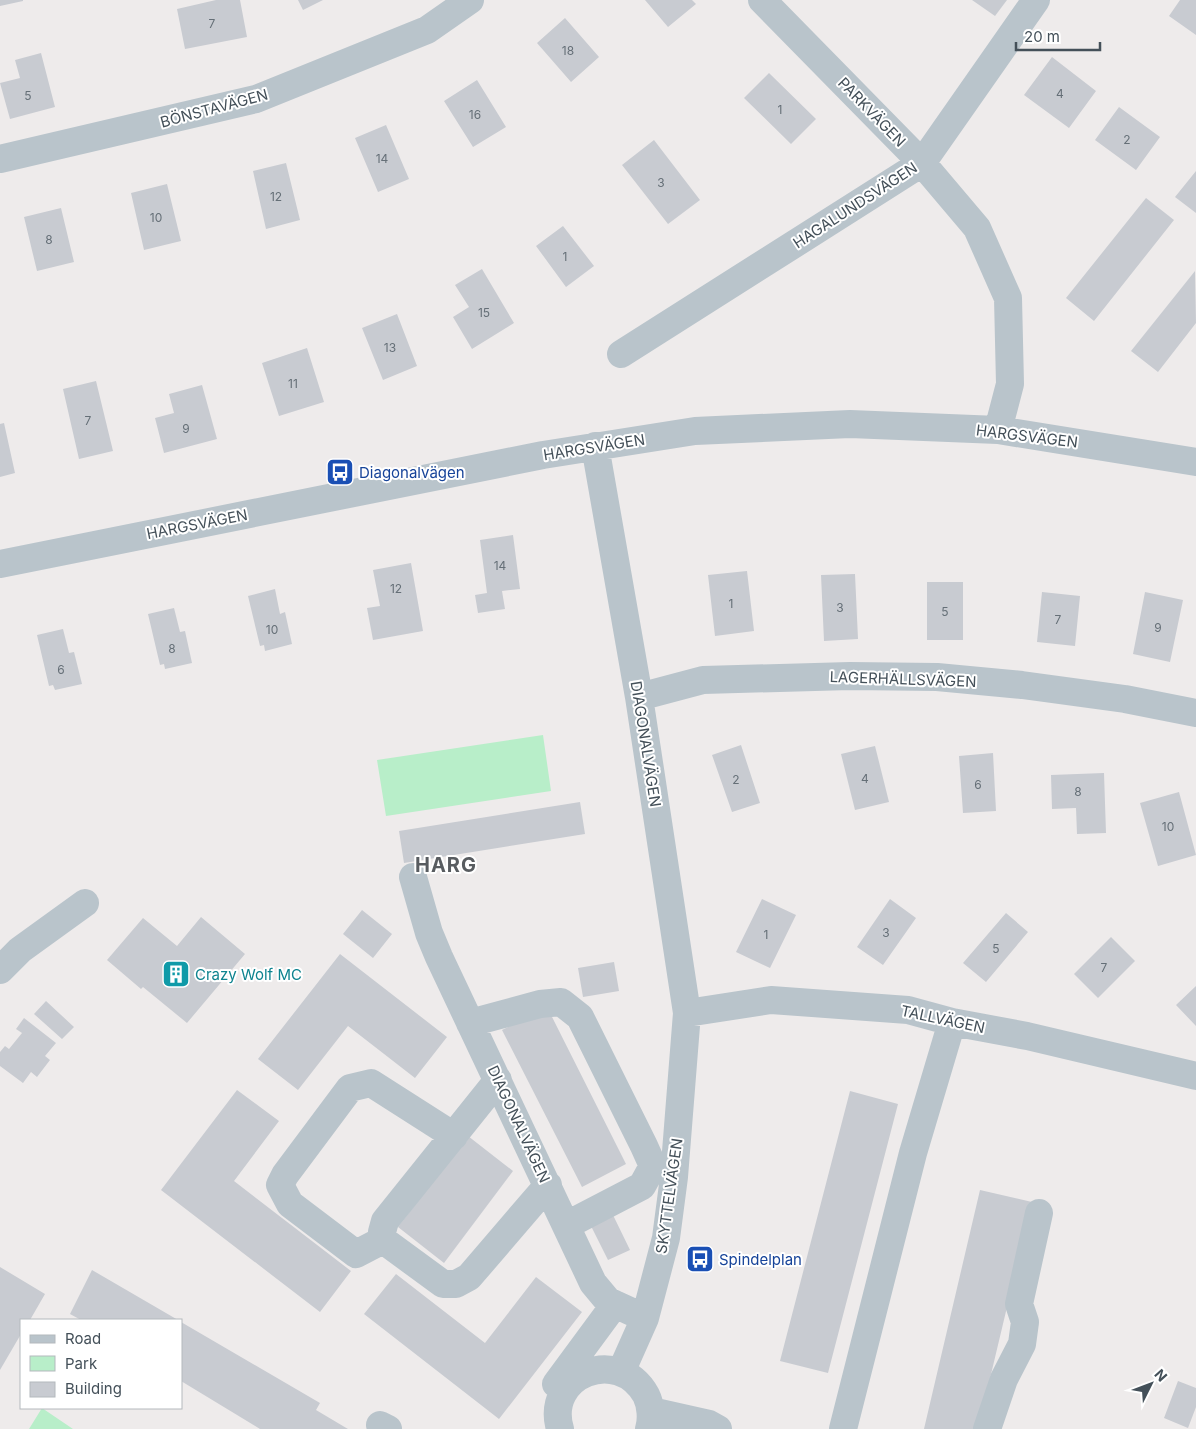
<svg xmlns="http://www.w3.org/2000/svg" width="1196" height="1429" font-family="Inter,sans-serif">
	<rect width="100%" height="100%" fill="#eeebeb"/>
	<!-- green -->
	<path fill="#b8eec9" d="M543,735L551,791L386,816L377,760Z
		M42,1408L73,1429H29Z"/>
	<!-- building -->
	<path fill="#c8cbd1" d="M0,0H23V1L0,6Z
		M216,0H240L247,37L185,49L177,9Z
		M298,0H323L303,10Z
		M645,0H692L696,4L668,27Z
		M972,0H1007L995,16Z
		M1180,0H1196V35L1169,16Z
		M565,18L599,57L571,82L537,43Z
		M41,53L55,107L10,119L0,83L20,78L15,60Z
		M1052,57L1096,91L1069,128L1024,95Z
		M769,73L816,119L791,144L744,98Z
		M477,80L506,127L473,147L444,101Z
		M1119,107L1160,137L1136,170L1095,140Z
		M386,125L409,179L378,192L355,138Z
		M654,140L700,200L668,224L622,165Z
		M286,163L300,220L266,229L253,171Z
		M1196,171V213L1175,197Z
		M167,184L181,241L144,250L131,193Z
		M1146,198L1174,220L1094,321L1066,298Z
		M61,208L74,262L37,271L24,217Z
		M563,226L594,266L566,287L536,246Z
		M482,269L514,323L472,349L453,317L469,307L455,285Z
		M1195,271L1196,323L1158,372L1131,351Z
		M397,314L417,366L383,380L362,328Z
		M307,348L324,402L279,416L262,363Z
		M96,381L113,451L79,459L63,389Z
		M202,385L217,439L164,453L155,418L174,413L169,394Z
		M4,423L15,473L0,477V424Z
		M513,535L520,589L502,591L505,609L478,613L475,595L487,593L480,540Z
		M411,563L423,631L373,640L367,608L380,606L373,570Z
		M747,571L754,631L715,636L708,575Z
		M855,574L858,639L824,641L821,575Z
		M927,582H963V640H927Z
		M275,589L280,614L285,612L292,644L265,651L264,645L260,646L248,596Z
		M1042,592L1080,596L1075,646L1037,642Z
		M1145,592L1183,600L1170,662L1133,654Z
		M174,608L180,632L185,631L192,663L165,669L164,664L160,665L148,614Z
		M63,629L69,653L74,652L82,684L55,690L53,685L49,686L37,635Z
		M741,745L760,803L732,812L712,755Z
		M875,746L889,802L855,810L841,754Z
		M993,753L996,811L963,813L959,756Z
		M1104,773L1106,833L1077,834L1076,808L1052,809L1051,775Z
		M1179,792L1196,855L1158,866L1140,803Z
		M580,802L585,834L404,863L399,831Z
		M762,899L796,915L770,968L736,952Z
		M890,899L916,918L883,965L857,947Z
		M362,910L392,934L373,958L343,934Z
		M1006,913L1028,932L986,982L963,963Z
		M201,917L245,954L187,1023L143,987L141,989L107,960L143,918L177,946Z
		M1111,937L1135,961L1098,998L1074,974Z
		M340,954L447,1037L415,1078L348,1026L298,1090L258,1059Z
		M614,962L619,991L583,997L578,968Z
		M1196,986V1026L1176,1005Z
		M46,1001L74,1027L62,1039L34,1014Z
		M547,1007L626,1164L582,1187L502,1030Z
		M24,1018L56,1043L45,1056L50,1060L37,1077L31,1072L23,1083L0,1066V1052L5,1046L9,1049L22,1033L16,1029Z
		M237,1090L279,1121L234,1181L351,1271L320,1312L161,1190Z
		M850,1091L898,1104L828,1373L780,1361Z
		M468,1136L513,1171L444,1263L398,1227Z
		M980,1190L1032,1202L978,1429H924Z
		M613,1215L630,1250L608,1260L591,1226Z
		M0,1267L45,1294L30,1320H21V1334L0,1370Z
		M92,1270L178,1320H81L70,1314Z
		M396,1274L485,1343L536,1277L582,1312L499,1419L364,1314Z
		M181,1322L320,1403L316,1410L348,1429H260L181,1381Z
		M1178,1381L1196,1388V1407L1188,1428L1164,1418Z"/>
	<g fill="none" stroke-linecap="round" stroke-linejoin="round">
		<!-- minor -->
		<path stroke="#b9c4cb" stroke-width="28" d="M762,0L922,163L977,228L1008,298L1010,384L998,430
			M0,159L256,99L427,30L470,0
			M621,354L922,163L1036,0
			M595,446L639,697L687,1013L674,1177L666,1238L645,1318L621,1372
			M0,564L543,455L695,431L850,424L998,430L1196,462
			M639,697L703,680L850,676L937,677L1022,685L1125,699L1196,713
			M413,877L429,933L439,957L593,1283L608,1301L645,1318
			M0,970L20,950L85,903
			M687,1013L771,1000L908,1010L952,1022L1027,1036L1196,1076
			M470,1023L540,1004L561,1002L580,1017L644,1146L653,1166L642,1186L567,1225
			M498,1080L385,1221L382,1232L383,1240L443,1284H456L469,1277L548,1185
			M383,1240L356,1254L290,1204L280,1185L285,1175L350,1088L371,1083L454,1136
			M556,1384L615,1304
			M651,1411L709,1424L718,1429
			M380,1425L388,1429
			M560,1429C544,1375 618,1345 646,1395C651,1405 652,1419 649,1429
			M843,1429L913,1153L952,1022
			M987,1429L1004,1379L1022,1344L1025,1322L1019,1304L1039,1213"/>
	</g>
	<!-- icons -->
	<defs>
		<g id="bus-square" transform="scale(1.4375)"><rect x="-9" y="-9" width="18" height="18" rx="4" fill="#1a4fb4" stroke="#fff"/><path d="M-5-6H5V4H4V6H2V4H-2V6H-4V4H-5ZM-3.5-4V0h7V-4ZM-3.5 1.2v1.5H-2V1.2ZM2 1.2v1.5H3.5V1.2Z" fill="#fff"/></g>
		<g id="building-square" transform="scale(1.4375)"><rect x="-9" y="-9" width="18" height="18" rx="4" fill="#0f9aa8" stroke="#fff"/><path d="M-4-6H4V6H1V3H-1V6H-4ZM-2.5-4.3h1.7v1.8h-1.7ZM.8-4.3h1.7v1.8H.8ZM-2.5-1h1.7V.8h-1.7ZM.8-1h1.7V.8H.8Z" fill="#fff"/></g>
	</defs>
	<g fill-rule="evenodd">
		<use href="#bus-square" x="340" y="472"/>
		<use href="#building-square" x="176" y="974"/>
		<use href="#bus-square" x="700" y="1259"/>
	</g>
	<g text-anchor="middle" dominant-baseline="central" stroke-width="4" stroke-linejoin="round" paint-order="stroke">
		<!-- number labels -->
		<g font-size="12" fill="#656f77">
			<text x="212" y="23">7</text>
			<text x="568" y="50">18</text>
			<text x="1060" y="93">4</text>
			<text x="28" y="95">5</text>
			<text x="780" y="109">1</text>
			<text x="475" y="114">16</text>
			<text x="1127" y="139">2</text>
			<text x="382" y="158">14</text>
			<text x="661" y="182">3</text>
			<text x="276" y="196">12</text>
			<text x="156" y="217">10</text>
			<text x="49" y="239">8</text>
			<text x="565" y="256">1</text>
			<text x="484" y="312">15</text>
			<text x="390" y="347">13</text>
			<text x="293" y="383">11</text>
			<text x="88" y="420">7</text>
			<text x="186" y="428">9</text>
			<text x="500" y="565">14</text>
			<text x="396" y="588">12</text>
			<text x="731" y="603">1</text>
			<text x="840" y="607">3</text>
			<text x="945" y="611">5</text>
			<text x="1058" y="619">7</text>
			<text x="1158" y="627">9</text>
			<text x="272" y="629">10</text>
			<text x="172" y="648">8</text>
			<text x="61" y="669">6</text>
			<text x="865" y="778">4</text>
			<text x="736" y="779">2</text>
			<text x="978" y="784">6</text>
			<text x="1078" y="791">8</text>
			<text x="1168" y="826">10</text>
			<text x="886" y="932">3</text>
			<text x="766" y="934">1</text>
			<text x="996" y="948">5</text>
			<text x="1104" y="967">7</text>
		</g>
		<!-- street labels -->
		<g font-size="15" fill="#445059" stroke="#fff">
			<text transform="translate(214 108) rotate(-15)">BÖNSTAVÄGEN</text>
			<text transform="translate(872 112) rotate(46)">PARKVÄGEN</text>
			<text transform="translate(855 205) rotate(-33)">HAGALUNDSVÄGEN</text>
			<text transform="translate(1027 436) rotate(7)">HARGSVÄGEN</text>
			<text transform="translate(594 447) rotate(-9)">HARGSVÄGEN</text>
			<text transform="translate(197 524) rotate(-11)">HARGSVÄGEN</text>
			<text transform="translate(903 679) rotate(2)">LAGERHÄLLSVÄGEN</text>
			<text transform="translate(646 744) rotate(81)">DIAGONALVÄGEN</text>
			<text transform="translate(943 1019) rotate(12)">TALLVÄGEN</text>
			<text transform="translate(519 1124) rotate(65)">DIAGONALVÄGEN</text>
			<text transform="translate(669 1196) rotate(-82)">SKYTTELVÄGEN</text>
		</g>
		<!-- transit labels -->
		<g font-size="15" fill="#164399" stroke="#fff" text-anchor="start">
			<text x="359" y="472">Diagonalvägen</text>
			<text x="719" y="1259">Spindelplan</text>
		</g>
		<!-- culture labels -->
		<g font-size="15" fill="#0d838f" stroke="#fff" text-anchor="start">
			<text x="195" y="974">Crazy Wolf MC</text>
		</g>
		<!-- district labels -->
		<g font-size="20" font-weight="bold" letter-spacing="1" fill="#585c60" stroke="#fff">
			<text x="446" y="865">HARG</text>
		</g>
	</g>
	<!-- legend -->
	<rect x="20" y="1319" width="162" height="90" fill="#ffffff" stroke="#b4b9bd"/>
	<rect x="30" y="1335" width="25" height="8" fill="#b9c4cb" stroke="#b4b9bd"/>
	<text x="65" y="1344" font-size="15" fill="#445059">Road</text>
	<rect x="30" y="1356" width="25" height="15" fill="#b8eec9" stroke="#b4b9bd"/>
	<text x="65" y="1369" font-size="15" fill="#445059">Park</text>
	<rect x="30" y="1382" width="25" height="15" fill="#c8cbd1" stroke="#b4b9bd"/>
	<text x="65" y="1394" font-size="15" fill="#445059">Building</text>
	<!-- north arrow -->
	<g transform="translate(1151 1384) rotate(48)" stroke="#ffffff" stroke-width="4" paint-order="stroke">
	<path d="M0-4L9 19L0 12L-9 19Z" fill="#445059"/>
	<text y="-8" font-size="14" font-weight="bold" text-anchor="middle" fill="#445059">N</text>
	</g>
	<!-- scale -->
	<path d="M1016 42v8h84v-8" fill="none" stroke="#445059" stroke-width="2.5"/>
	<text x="1024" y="42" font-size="15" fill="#445059" stroke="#ffffff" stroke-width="4" paint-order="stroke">20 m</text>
</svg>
